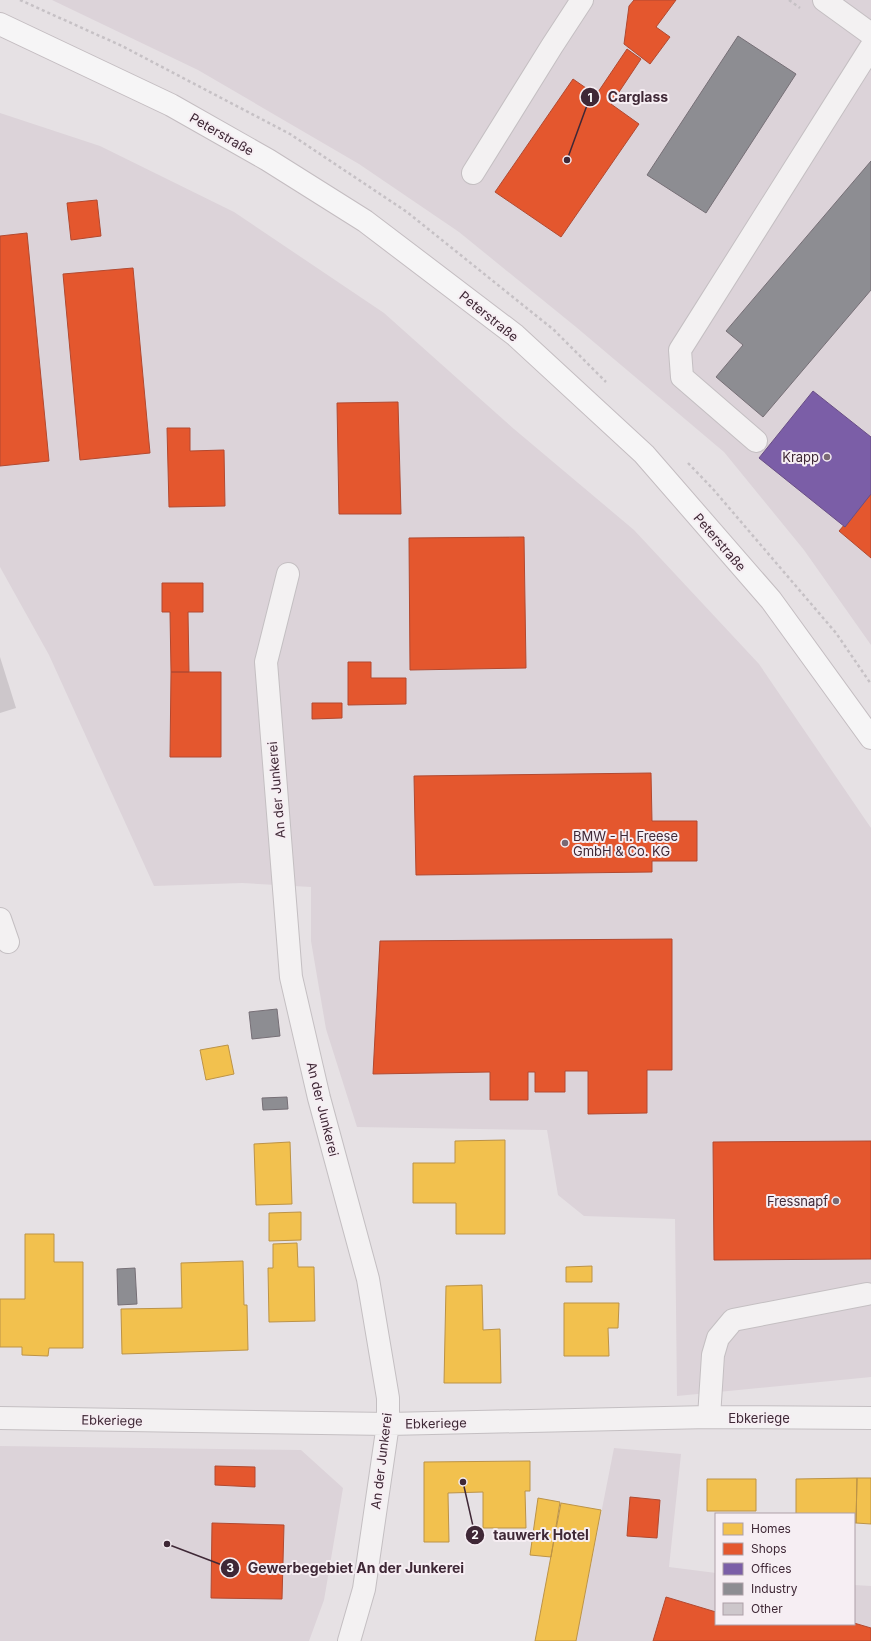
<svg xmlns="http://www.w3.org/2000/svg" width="871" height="1641" font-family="Inter,sans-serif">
	<rect width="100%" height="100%" fill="#e6e1e4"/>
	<!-- built -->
	<path fill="#dcd3d9" d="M52,0H871V645L804,550L724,452L576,327L459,232L359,164L198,70Z
		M0,113L100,146L234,212L384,313L514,429L634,530L759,664L871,828V1377L677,1396L675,1219L584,1216L558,1195L547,1130L357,1127L326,1029L311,941V887L242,883L154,886L49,655L0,567Z
		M0,1446L301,1450L343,1488L324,1600L309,1641H0Z
		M614,1448L681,1454L669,1567L716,1573V1624H854V1585L871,1586V1641H576Z"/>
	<!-- homes -->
	<path fill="#f2c14e" stroke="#bc9347" d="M228,1045L234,1074L206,1080L200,1050Z
		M505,1140V1234H456V1203H413V1163H455V1141Z
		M290,1142L292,1204L256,1205L254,1144Z
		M301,1212V1240L269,1241V1213Z
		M25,1234H54V1262H83V1348H49L48,1356L22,1355V1347H0V1299H25Z
		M297,1243L298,1267H314L315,1321L269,1322L268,1268H273V1244Z
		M243,1261L244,1305H247L248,1350L122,1354L121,1309L182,1308L181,1263Z
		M592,1266V1282H566V1267Z
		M482,1285L483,1330L500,1329L501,1383H444L446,1286Z
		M564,1303H619L618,1328H608L609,1356H564Z
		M530,1461V1491H525L526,1528H483V1492L448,1493L449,1542H424V1462Z
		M857,1478L856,1523H854V1514H796V1479Z
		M857,1478H871V1524L856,1523Z
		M707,1479H756V1511H707Z
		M538,1498L560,1502L551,1557L530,1555Z
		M561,1503L601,1510L576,1641H535Z"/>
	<!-- shops -->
	<path fill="#e4572e" stroke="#b24930" d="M634,0H676L656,27L670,37L650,64L624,44L629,6Z
		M627,49L641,59L611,104L639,124L561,237L495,192L573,79L596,95Z
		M97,200L101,236L71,240L67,203Z
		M27,233L49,461L0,466V236Z
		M133,268L150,453L80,460L63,274Z
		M398,402L401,514H339L337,403Z
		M167,428H190V451L224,450L225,506L169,507Z
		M871,494V558L839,531Z
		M524,537L526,668L410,670L409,538Z
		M162,583H203V612H188L189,672H171L170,612H162Z
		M348,662H371V678H406V704L348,705Z
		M171,672H221V757H170Z
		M312,703H342V718L312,719Z
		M651,773L652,821H697V861H652V872L416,875L414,776Z
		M672,939V1070H647V1113L588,1114V1071H565V1092H535V1072H528V1100H490V1072L373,1074L380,941Z
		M871,1141V1259L714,1260L713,1142Z
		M215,1466L255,1467V1487L215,1485Z
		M630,1497L660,1500L657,1538L627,1536Z
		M212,1523L284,1525L282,1599L211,1598Z
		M666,1597L716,1612V1624L854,1623L871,1628V1641H653Z"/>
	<!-- offices -->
	<path fill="#7b5ea7" stroke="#694e85" d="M813,391L871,437V494L845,527L759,458Z"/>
	<!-- industry -->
	<path fill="#8d8d92" stroke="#766f76" d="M738,36L796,74L706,213L647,175Z
		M871,161V290L763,417L716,377L743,345L726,331Z
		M277,1009L280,1036L252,1039L249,1012Z
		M287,1097L288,1109L263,1110L262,1098Z
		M135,1268L137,1304L118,1305L117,1269Z"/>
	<!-- building -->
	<path fill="#cdc7cb" d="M0,657L16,708L0,713Z"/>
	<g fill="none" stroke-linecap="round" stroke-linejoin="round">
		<!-- minor casing -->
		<g stroke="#c4bfc2" stroke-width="24">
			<path id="minor" d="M824,0L871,34
				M473,173L552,46L582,0
				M756,441L682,377L680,350L871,47
				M288,574L266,662L291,977L319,1098L368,1279L388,1398V1424L364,1589L349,1641
				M0,919L8,942
				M709,1417L713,1355L718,1338L733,1320L867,1294
				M0,1418L388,1424L709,1417L871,1418"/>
		</g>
		<!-- major casing -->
		<g stroke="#c4bdc1" stroke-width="24">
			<path id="major" d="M0,24L171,105L268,160L365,221L515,335L644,454L771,600L871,738"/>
		</g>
		<!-- path -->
		<path stroke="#c6c1c5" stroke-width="2.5" stroke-dasharray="3 3" stroke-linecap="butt" d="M20,0L122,46L290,134L407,212L554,330L606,382
			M789,0L800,8
			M688,463L713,489L836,633L871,684"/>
		<!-- minor -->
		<use href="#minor" stroke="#f3f1f2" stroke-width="22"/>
		<!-- major -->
		<use href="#major" stroke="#f6f5f6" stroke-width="22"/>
	</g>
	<!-- markers -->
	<g fill="#796973" stroke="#f6eef3" stroke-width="1.5">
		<circle cx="827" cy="457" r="4"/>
		<circle cx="565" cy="843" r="4"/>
		<circle cx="836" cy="1201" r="4"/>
	</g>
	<g text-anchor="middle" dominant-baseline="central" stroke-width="4" stroke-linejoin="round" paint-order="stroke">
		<!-- street labels -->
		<g font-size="13" fill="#3f2836" stroke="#f6eef3">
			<text transform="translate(222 134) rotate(30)">Peterstraße</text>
			<text transform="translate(489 316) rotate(39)">Peterstraße</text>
			<text transform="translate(720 542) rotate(49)">Peterstraße</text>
			<text transform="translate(276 790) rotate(-95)">An der Junkerei</text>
			<text transform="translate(323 1109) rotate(76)">An der Junkerei</text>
			<text x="759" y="1418">Ebkeriege</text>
			<text transform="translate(112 1420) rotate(1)">Ebkeriege</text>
			<text transform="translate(436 1423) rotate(-1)">Ebkeriege</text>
			<text transform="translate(381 1461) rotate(-83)">An der Junkerei</text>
		</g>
		<!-- poi labels -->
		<g font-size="13" fill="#3f2836" stroke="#f6eef3" text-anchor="end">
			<text x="819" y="457">Krapp</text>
			<text x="573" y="836" text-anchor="start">BMW - H. Freese<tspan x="573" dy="15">GmbH &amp; Co. KG</tspan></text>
			<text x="828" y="1201">Fressnapf</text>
		</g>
	</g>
	<!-- callouts -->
	<path fill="none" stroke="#3f2836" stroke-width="1.5" d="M567 160L590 97M463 1482L475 1535M167 1544L230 1568"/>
	<g fill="#3f2836" stroke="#f6eef3" stroke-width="1.5">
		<circle cx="567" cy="160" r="4"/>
		<circle cx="463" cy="1482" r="4"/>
		<circle cx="167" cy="1544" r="4"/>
		<circle cx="590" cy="97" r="10"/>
		<circle cx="475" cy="1535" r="10"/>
		<circle cx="230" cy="1568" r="10"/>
	</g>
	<g font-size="12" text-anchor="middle" font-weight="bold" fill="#fff">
		<text x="590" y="102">1</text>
		<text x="475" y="1539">2</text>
		<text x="230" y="1572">3</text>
	</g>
	<g font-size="14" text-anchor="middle" font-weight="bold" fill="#3f2836" stroke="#f6eef3" stroke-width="4" stroke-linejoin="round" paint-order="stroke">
		<text x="638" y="102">Carglass</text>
		<text x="541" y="1540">tauwerk Hotel</text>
		<text x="356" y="1573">Gewerbegebiet An der Junkerei</text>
	</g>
	<!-- legend -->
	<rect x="715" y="1513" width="140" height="112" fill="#f6eef3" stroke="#ad9fa7"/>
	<rect x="723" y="1523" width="20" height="12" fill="#f2c14e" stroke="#ad9fa7"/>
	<text x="751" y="1533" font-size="12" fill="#3f2836">Homes</text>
	<rect x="723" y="1543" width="20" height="12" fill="#e4572e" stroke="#ad9fa7"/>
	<text x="751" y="1553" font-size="12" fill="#3f2836">Shops</text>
	<rect x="723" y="1563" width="20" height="12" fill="#7b5ea7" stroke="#ad9fa7"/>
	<text x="751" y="1573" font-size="12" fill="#3f2836">Offices</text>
	<rect x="723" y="1583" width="20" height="12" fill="#8d8d92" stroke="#ad9fa7"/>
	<text x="751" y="1593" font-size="12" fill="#3f2836">Industry</text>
	<rect x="723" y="1603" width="20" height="12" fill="#cdc7cb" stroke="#ad9fa7"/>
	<text x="751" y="1613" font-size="12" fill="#3f2836">Other</text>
</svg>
